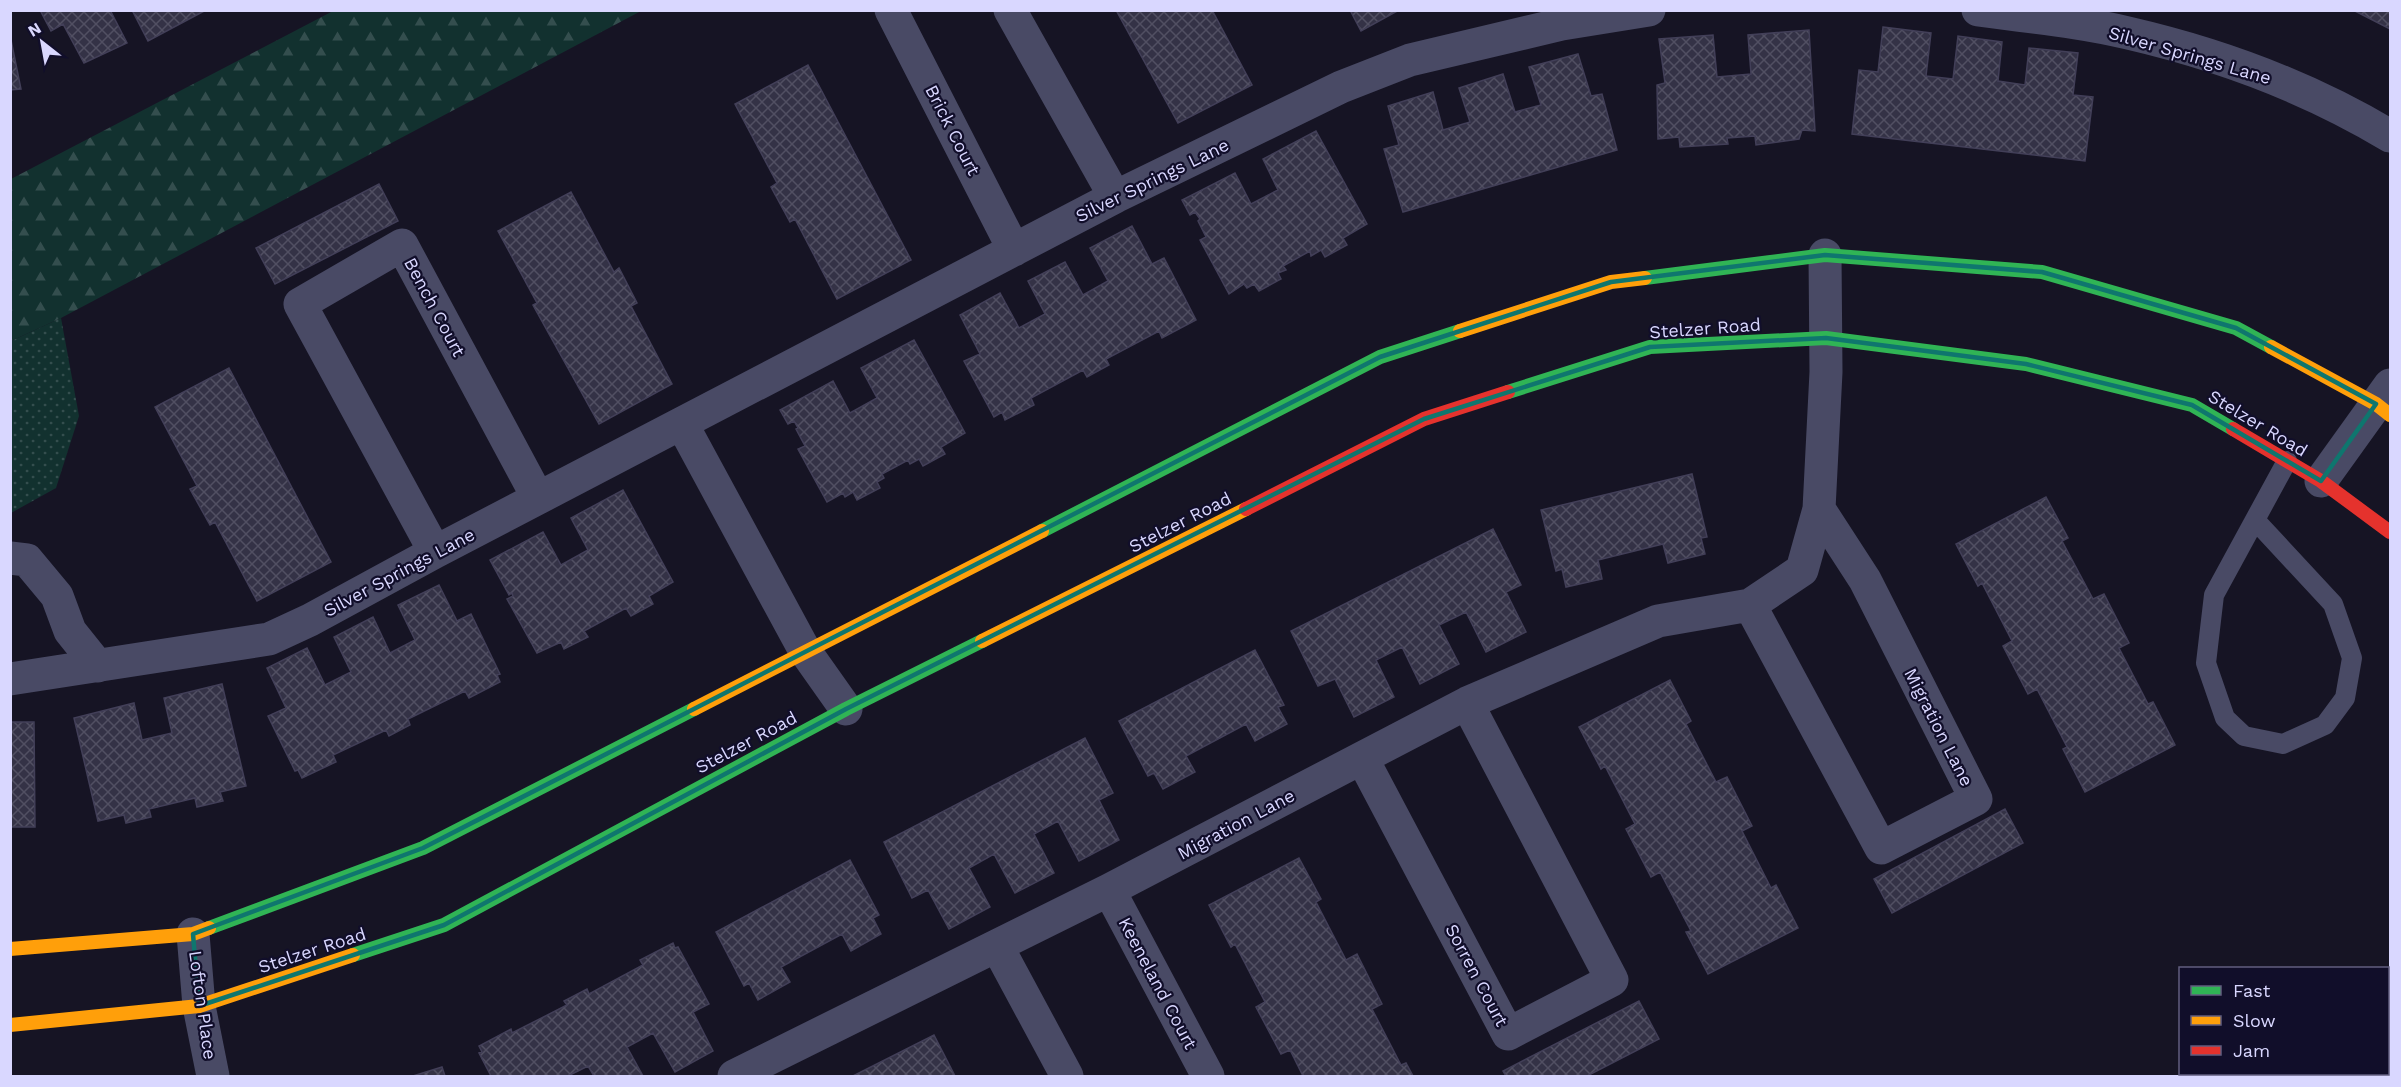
<svg xmlns="http://www.w3.org/2000/svg" width="2401" height="1087" font-family="'Work Sans',sans-serif">
	<defs>
		<pattern id="grass-dots" width="8" height="8" patternUnits="userSpaceOnUse" patternTransform="scale(1.5)"><rect width="8" height="8" fill="#12312f"/><path d="M2 2h.1M6 6h.1" fill="none" stroke="#344e4e" stroke-width="1.8" stroke-linecap="round"/></pattern>
		<pattern id="forest-firs" width="22" height="20" patternUnits="userSpaceOnUse" patternTransform="scale(1.5)"><rect width="22" height="20" fill="#12312f"/><path d="M5 1l3.5 6h-7zM16 11l3.5 6h-7z" fill="#344e4e"/></pattern>
		<pattern id="building-cross-hatch" width="8" height="8" patternUnits="userSpaceOnUse" patternTransform="scale(1.5)"><rect width="8" height="8" fill="#343246"/><path d="M0 0l8 8M0 8l8-8" fill="none" stroke="#514f62"/></pattern>
	</defs>
	<rect width="100%" height="100%" fill="#161424"/>
	<!-- grass -->
	<path fill="url(#grass-dots)" d="M61,318L79,416L56,488L11,513V341Z"/>
	<!-- forest -->
	<path fill="url(#forest-firs)" d="M333,11H641L61,318L11,341V179Z"/>
	<!-- building -->
	<path fill="url(#building-cross-hatch)" stroke="#423f58" stroke-width="1.5" d="M40,10H110L127,43L84,63L63,24L51,31Z
		M132,10H206L148,41Z
		M1116,10H1212L1252,85L1178,123Z
		M1350,10H1399L1361,31Z
		M2353,10H2390V29Z
		M1883,27L1931,33L1926,76L1953,79L1958,36L2002,42L1998,81L2025,85L2029,48L2078,53L2073,95L2093,97L2085,161L1852,134L1859,70L1878,72Z
		M1809,30L1815,131L1802,130L1799,139L1756,145L1755,136L1727,138L1728,144L1680,147L1679,137L1658,139L1657,85L1665,83L1659,39L1713,35L1717,77L1751,74L1748,35Z
		M10,35L21,89L10,90Z
		M1578,54L1591,96L1602,94L1617,150L1403,212L1384,149L1399,145L1388,106L1433,92L1443,130L1470,122L1459,88L1503,74L1515,112L1541,105L1529,67Z
		M808,65L911,260L837,299L795,219L790,222L771,187L777,183L735,104Z
		M1316,131L1367,224L1343,238L1347,245L1325,257L1321,250L1311,256L1310,251L1283,266L1286,270L1278,273L1281,279L1259,291L1254,284L1247,288L1244,284L1229,294L1200,240L1206,237L1198,221L1200,219L1195,212L1190,215L1182,200L1235,173L1251,204L1278,190L1263,159Z
		M379,184L398,221L275,284L256,248Z
		M571,192L614,272L619,268L637,303L631,306L672,384L599,424L533,305L537,303L498,231Z
		M1132,226L1152,264L1164,258L1196,320L1162,338L1159,331L1106,359L1109,365L1087,377L1083,370L1031,398L1034,405L1005,420L1002,412L994,417L964,361L980,354L960,315L1000,293L1019,328L1045,314L1028,281L1065,262L1083,295L1108,281L1090,248Z
		M914,340L965,433L941,447L945,454L923,466L919,459L910,464L908,460L882,474L884,478L877,482L880,488L857,500L853,492L845,497L843,493L827,502L798,449L805,446L796,429L798,428L794,421L788,424L780,410L833,381L850,413L877,398L861,368Z
		M229,368L331,562L257,601L215,522L210,525L190,489L197,486L155,407Z
		M1692,474L1707,537L1701,538L1705,554L1668,563L1663,544L1598,560L1602,579L1566,587L1562,569L1556,571L1541,510Z
		M623,490L673,582L649,596L653,604L631,616L626,608L584,631L588,637L564,649L561,642L537,653L507,599L513,596L512,593L509,595L490,560L543,532L561,565L588,550L571,518Z
		M2046,497L2068,538L2062,541L2093,599L2104,594L2129,643L2119,648L2148,704L2153,702L2175,745L2085,792L2063,749L2067,747L2037,689L2028,694L2003,646L2012,641L1982,583L1978,586L1956,544Z
		M1493,529L1521,585L1506,592L1526,632L1486,652L1466,612L1439,625L1459,664L1420,684L1402,647L1376,660L1394,697L1354,717L1335,679L1318,686L1291,631Z
		M439,585L457,621L471,614L500,674L497,675L500,682L469,698L465,691L408,719L410,725L389,736L386,730L333,755L336,762L302,778L298,770L295,771L268,716L286,708L267,668L307,648L325,685L351,672L334,637L373,617L390,653L415,640L398,605Z
		M1255,650L1284,705L1278,707L1287,724L1255,741L1246,724L1186,756L1195,772L1163,789L1154,773L1148,776L1119,721Z
		M1670,680L1691,721L1686,724L1716,782L1727,777L1752,826L1742,831L1771,888L1776,885L1798,928L1708,974L1686,932L1691,931L1660,872L1651,877L1626,829L1635,824L1605,766L1601,769L1579,727Z
		M222,684L246,786L220,792L223,801L197,807L195,798L149,809L151,817L126,823L124,815L98,821L74,718L134,703L142,740L172,733L164,698Z
		M10,722H34L35,827H10Z
		M1085,738L1113,793L1099,800L1119,840L1079,861L1058,821L1034,834L1054,873L1015,893L994,854L969,868L990,907L949,929L928,890L912,898L884,842Z
		M2005,809L2023,843L1892,913L1874,879Z
		M1299,858L1321,899L1316,902L1346,960L1357,954L1382,1004L1372,1009L1401,1065L1406,1063L1413,1076H1303L1290,1050L1281,1054L1256,1007L1265,1002L1235,944L1231,947L1209,905Z
		M850,860L879,915L873,918L881,934L851,951L842,934L781,967L790,982L758,1000L749,983L744,986L716,932Z
		M673,943L675,948L678,947L709,1004L693,1012L713,1051L675,1072L653,1033L627,1047L643,1076H594L588,1066L568,1076H491L479,1053L482,1052L479,1046L511,1029L512,1033L567,1005L564,1001L587,989L589,994L643,965L640,960Z
		M1639,1001L1659,1039L1587,1076H1506L1503,1071Z
		M934,1035L955,1076H853Z
		M442,1067L445,1076H413Z"/>
	<g fill="none" stroke-linecap="round" stroke-linejoin="round">
		<!-- lane -->
		<path stroke="#494a65" stroke-width="20" d="M2255,520L2333,604L2352,658L2345,698L2325,725L2283,744L2244,736L2225,718L2206,663L2214,595L2287,461"/>
		<!-- street -->
		<path stroke="#494a65" stroke-width="33" d="M891,10L1014,250
			M1010,10L1115,197
			M1978,10C2028,17 2079,21 2128,33C2219,54 2310,88 2390,136
			M682,424L805,651L846,709
			M2321,481L2390,385
			M435,552L300,304L402,245L538,498
			M10,558L27,560L57,596L70,631L98,666
			M1750,605L1881,848L1976,799L1865,580L1819,509
			M10,679L269,639L310,620L435,552L1115,197L1341,87L1410,60L1562,24L1649,10
			M1362,758L1508,1034L1612,980L1467,703
			M1109,890L1208,1076
			M193,934L199,1006L213,1076
			M997,946L1067,1076
			M734,1076L1109,890L1467,703L1658,621L1750,605L1802,570L1819,509L1826,372L1825,255"/>
		<!-- fast -->
		<path stroke="#30b455" stroke-width="14" d="M1645,278L1825,255L2042,272L2236,328L2271,347
			M1508,392L1650,347L1826,338L2026,364L2192,405L2233,429
			M1042,531L1380,357L1460,331
			M209,928L423,848L694,709
			M353,955L444,925L846,709L982,641"/>
		<!-- slow -->
		<path stroke="#ff9f0a" stroke-width="14" d="M1460,331L1611,282L1645,278
			M2271,347L2376,404L2390,415
			M982,641L1246,509
			M694,709L1042,531
			M10,949L193,934L209,928
			M10,1025L199,1006L353,955"/>
		<!-- jam -->
		<path stroke="#e5322d" stroke-width="14" d="M2233,429L2321,481L2390,532
			M1246,509L1424,419L1508,392"/>
	</g>
	<!-- marked area -->
	<path fill="none" stroke="#0f766e" stroke-width="4.5" stroke-linejoin="round" d="M1825,255L2042,272L2236,328L2376,404L2321,481L2192,405L2026,364L1826,338L1650,347L1424,419L846,709L444,925L199,1006L193,934L423,848L1380,357L1611,282Z"/>
	<g text-anchor="middle" dominant-baseline="central" stroke-width="4.5" stroke-linejoin="round" paint-order="stroke">
		<!-- street labels -->
		<g font-size="18" fill="#d9d7ff" stroke="#110e2a">
			<text transform="translate(2190 55) rotate(16)">Silver Springs Lane</text>
			<text transform="translate(953 130) rotate(63)">Brick Court</text>
			<text transform="translate(1152 180) rotate(-26)">Silver Springs Lane</text>
			<text transform="translate(435 307) rotate(62)">Bench Court</text>
			<text transform="translate(1705 328) rotate(-4)">Stelzer Road</text>
			<text transform="translate(2258 423) rotate(31)">Stelzer Road</text>
			<text transform="translate(1180 522) rotate(-27)">Stelzer Road</text>
			<text transform="translate(399 572) rotate(-28)">Silver Springs Lane</text>
			<text transform="translate(1939 727) rotate(63)">Migration Lane</text>
			<text transform="translate(746 742) rotate(-28)">Stelzer Road</text>
			<text transform="translate(1236 824) rotate(-28)">Migration Lane</text>
			<text transform="translate(312 950) rotate(-18)">Stelzer Road</text>
			<text transform="translate(1477 975) rotate(62)">Sorren Court</text>
			<text transform="translate(1158 983) rotate(62)">Keeneland Court</text>
			<text transform="translate(203 1005) rotate(82)">Lofton Place</text>
		</g>
	</g>
	<!-- border -->
	<rect width="2401" height="1087" fill="none" stroke="#d9d7ff" stroke-width="24"/>
	<!-- legend -->
	<rect x="2179" y="967" width="210" height="108" fill="#110e2a" stroke="#615e7f" stroke-width="1.5"/>
	<rect x="2191" y="986" width="30" height="9" fill="#30b455" stroke="#615e7f" stroke-width="1.5"/>
	<text x="2233" y="997" font-size="18" fill="#d9d7ff">Fast</text>
	<rect x="2191" y="1016" width="30" height="9" fill="#ff9f0a" stroke="#615e7f" stroke-width="1.5"/>
	<text x="2233" y="1027" font-size="18" fill="#d9d7ff">Slow</text>
	<rect x="2191" y="1046" width="30" height="9" fill="#e5322d" stroke="#615e7f" stroke-width="1.5"/>
	<text x="2233" y="1057" font-size="18" fill="#d9d7ff">Jam</text>
	<!-- north arrow -->
	<g transform="translate(42 42) rotate(329)" stroke="#110e2a" stroke-width="4.5" paint-order="stroke">
	<path d="M0-4.5L10 22L0 15L-10 22Z" fill="#d9d7ff"/>
	<text y="-9" font-size="16" font-weight="bold" text-anchor="middle" fill="#d9d7ff">N</text>
	</g>
</svg>
